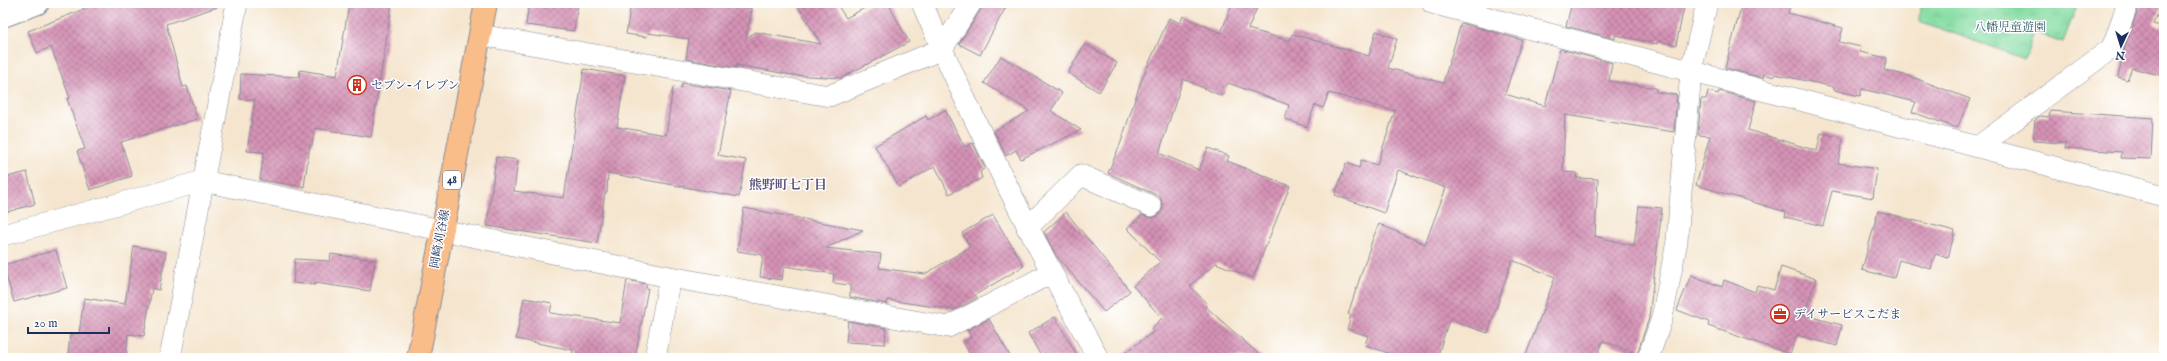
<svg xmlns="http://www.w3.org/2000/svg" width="2167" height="361" font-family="'IM FELL English','Noto Serif JP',serif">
	<defs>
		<pattern id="grass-tufts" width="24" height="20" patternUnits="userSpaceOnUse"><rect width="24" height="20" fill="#82dba0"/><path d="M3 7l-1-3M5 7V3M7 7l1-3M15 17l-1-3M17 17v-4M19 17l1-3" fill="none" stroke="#70bc8c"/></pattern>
		<pattern id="building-cross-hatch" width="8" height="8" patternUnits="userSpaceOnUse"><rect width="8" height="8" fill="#d593b5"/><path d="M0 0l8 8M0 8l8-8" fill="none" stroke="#ac7896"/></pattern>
	</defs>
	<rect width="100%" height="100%" fill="#fff"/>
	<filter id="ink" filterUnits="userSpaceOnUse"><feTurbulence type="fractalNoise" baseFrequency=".025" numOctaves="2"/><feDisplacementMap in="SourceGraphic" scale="8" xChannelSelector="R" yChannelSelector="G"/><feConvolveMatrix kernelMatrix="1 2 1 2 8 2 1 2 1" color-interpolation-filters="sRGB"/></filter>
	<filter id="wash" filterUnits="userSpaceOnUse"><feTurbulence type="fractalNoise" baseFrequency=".012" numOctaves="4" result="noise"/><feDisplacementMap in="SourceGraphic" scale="16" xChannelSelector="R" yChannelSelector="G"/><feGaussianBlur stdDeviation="0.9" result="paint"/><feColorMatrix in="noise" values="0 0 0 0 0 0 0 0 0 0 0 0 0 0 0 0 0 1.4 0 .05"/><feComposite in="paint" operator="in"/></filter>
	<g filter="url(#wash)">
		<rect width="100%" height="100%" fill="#f5e5ce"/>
		<!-- grass -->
		<path fill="url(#grass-tufts)" stroke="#4e857f" d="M1920,3H2078L2063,42L2034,32L2025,59L1919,21Z"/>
		<g id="blocks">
			<!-- building -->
			<path fill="url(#building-cross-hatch)" d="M82,3H216L217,7L166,24L183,87L187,86L197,119L121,142L132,176L90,190L77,151L85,149L67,99L70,98L51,47L37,53L28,31L84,9Z
				M349,3H392L371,137L315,128L312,145H310L304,187L260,180L264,152L247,151L255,100L240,99L241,74L299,77L300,70L337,76Z
				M529,3H578L574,31L526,25Z
				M631,3H725L752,9L746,38L755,32L821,44L796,3H836L846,18L874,3H888L909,42L841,78L792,75L737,65L736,68L686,59L689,39L648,33L647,37L626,34Z
				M983,3H1008L980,55L959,44L981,9Z
				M1232,3H1259L1248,29L1290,41L1292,34L1369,56L1376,31L1397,39L1388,68L1443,83L1461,23L1522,40L1505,94L1545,106L1560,49L1612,63L1609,81L1656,88V92L1677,95L1674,132L1565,115L1563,172L1577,173L1576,178L1598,179L1595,236L1634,246L1639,206L1662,208L1649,318L1637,354L1603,341L1597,358H1525L1555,277L1512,260L1488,333L1449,320L1437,358H1386L1388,353L1365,345L1368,336L1347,329L1351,315L1348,314L1373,238L1379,224L1425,244L1446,188L1398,170L1384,213L1335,195L1346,163L1359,168L1361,160L1377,165L1395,111L1329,93L1323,108L1315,105L1307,127L1285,119L1289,105L1228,83L1222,96L1183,79L1159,153L1199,170L1208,148L1229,156L1227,161L1290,186L1253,278L1216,263L1190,286L1207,304L1205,306L1263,358H1118L1153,332L1151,329L1162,318L1133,286L1160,262L1127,228L1142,215L1152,218L1158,216L1162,211L1163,205L1160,198L1161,197L1108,173L1121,142L1141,81L1169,18L1180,23L1183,16L1221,33Z
				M1572,3H1685L1676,45L1658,41L1657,44L1615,35V39L1566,26Z
				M1742,3H1791L1788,13L1843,28L1839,42L1861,47L1860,52L1887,58L1884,70L1912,77L1970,99L1957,128L1912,112L1916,102L1862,89L1860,96L1834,90V87L1775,74L1774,77L1764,74L1763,78L1725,68Z
				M2140,3H2163L2153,24L2164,27V58L2160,75L2132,68L2127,80L2118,77L2125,47Z
				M1085,44L1117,63L1099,92L1068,73Z
				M1001,56L1062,93L1051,111L1081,130L1021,159L1016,150L1006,156L994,131L1029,111L984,83Z
				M584,69L625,76L617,127L666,135L673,87L681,88L682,83L731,91L718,155L746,160L739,197L608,173L607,193H605L597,243L487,226L496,157L518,160L514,191L564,198Z
				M1708,91L1718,94L1719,91L1756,101L1748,130L1817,151L1821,133L1843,138L1838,163L1877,169L1873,198L1832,191L1823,226L1785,217L1786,212L1696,185L1710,136L1698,135L1701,99H1706Z
				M945,110L965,147L973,143L985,168L980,172L982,178L949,194L935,166L899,187L875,146L926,116L928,120Z
				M2050,111L2153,118L2151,159L2121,158L2122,152L2065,148L2066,143L2033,141L2035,120L2040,116L2049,117Z
				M27,172L35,204L3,213V178Z
				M744,208L863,230L826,248L881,254L879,268L925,274L970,247L962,233L993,215L1024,266L975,295L977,298L955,310L888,300L887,304L850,297V285L833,283L834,274L784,266L782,280L760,277L763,255L737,251Z
				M1878,211L1955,231L1948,258L1935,254L1931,269L1899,260L1894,278L1862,270Z
				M1066,212L1130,291L1104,312L1055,254L1044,232Z
				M134,246L166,252L159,290L152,288L144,336L128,334L126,358H68L70,334H79L84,298L125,304Z
				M56,250L67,288L14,302L3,265Z
				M331,254L375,260L370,291L315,283V285L293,283L295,259L330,261Z
				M1781,267L1816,279L1804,315L1842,325L1837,346L1797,335L1790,354L1708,326L1709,322L1677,310L1691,275L1722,287L1724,280L1755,292L1757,285L1774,290Z
				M627,280L646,284V288H648L635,358H572L573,350L516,339L524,298L552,303L550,313L620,323Z
				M1055,317L1079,358H1042L1028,333Z
				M989,319L1011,358H972L963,342L971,337L967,330Z
				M848,321L886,328L885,344L846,342Z"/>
		</g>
	</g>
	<g filter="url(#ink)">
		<use href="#blocks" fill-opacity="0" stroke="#888a96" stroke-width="1"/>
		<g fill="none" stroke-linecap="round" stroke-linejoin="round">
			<!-- minor casing -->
			<g stroke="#888a96" stroke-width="22">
				<path id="minor" d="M922,3C974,125 1034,242 1098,358
					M1432,3L2164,196
					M480,35L829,96L942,49L971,3
					M1979,146L2112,48L2128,3
					M1027,228L1081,175L1151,206
					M3,235L203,181L670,277L948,327L1051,273
					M170,358L237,3
					M655,358L670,277
					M1648,358L1662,318L1677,241L1691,71L1707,3"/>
			</g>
			<!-- tertiary casing -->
			<g stroke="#888a96" stroke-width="24">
				<path id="tertiary" d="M3,16L38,3"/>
			</g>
			<!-- primary casing -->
			<g stroke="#888a96" stroke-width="24">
				<path id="primary" d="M418,358L486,3"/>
			</g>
			<!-- minor -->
			<use href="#minor" stroke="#fff" stroke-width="21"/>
			<!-- tertiary -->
			<use href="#tertiary" stroke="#fff" stroke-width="22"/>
			<!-- primary -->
			<use href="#primary" stroke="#f8bd89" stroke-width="22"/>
		</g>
	</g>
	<!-- icons -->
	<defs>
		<g id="building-ring" transform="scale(1)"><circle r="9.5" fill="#fff" stroke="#c8321e" stroke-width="1.5"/><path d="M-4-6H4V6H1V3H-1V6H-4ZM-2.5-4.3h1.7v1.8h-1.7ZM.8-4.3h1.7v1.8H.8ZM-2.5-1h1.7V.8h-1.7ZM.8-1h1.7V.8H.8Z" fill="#c8321e"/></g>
		<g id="office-ring" transform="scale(1)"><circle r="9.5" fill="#fff" stroke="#c8321e" stroke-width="1.5"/><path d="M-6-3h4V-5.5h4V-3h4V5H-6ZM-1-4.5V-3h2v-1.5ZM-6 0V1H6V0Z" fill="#c8321e"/></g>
	</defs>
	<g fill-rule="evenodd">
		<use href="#building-ring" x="357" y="85"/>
		<use href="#office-ring" x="1780" y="314"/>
	</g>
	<g text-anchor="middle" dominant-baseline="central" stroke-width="3" stroke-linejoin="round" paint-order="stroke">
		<!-- shield labels -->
		<rect fill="#fff" stroke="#5f6d8e" stroke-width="1" x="443" y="171" width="18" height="18" rx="3"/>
		<g font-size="11" font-weight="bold" fill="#1b2f5e">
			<text x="452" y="180">48</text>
		</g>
		<!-- park labels -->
		<g font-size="12" fill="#3a6372" stroke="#fff">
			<text x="2010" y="27">八幡児童遊園</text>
		</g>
		<!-- poi labels -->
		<g font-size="12" fill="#1b2f5e" stroke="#fff" text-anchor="start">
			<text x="371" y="85">セブン-イレブン</text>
			<text x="1794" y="314">デイサービスこだま</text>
		</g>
		<!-- street labels -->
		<g font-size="12" fill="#1b2f5e" stroke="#fff">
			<text transform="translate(440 239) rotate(-79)">岡崎刈谷線</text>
		</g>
		<!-- neighbourhood labels -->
		<g font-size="13" font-weight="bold" fill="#5c527c" stroke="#fff">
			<text x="788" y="185">熊野町七丁目</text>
		</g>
	</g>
	<!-- margin -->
	<rect width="2167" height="361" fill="none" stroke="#fff" stroke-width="16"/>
	<!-- north arrow -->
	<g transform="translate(2121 46) rotate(184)" stroke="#ffffff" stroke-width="3" paint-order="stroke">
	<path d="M0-3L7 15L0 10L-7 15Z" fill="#1b2f5e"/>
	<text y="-6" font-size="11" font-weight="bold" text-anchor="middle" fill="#1b2f5e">N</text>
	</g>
	<!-- scale -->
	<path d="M28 327v6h81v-6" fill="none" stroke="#1b2f5e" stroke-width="2"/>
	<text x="34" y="327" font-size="12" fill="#1b2f5e" stroke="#ffffff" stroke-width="3" paint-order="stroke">20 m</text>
</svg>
